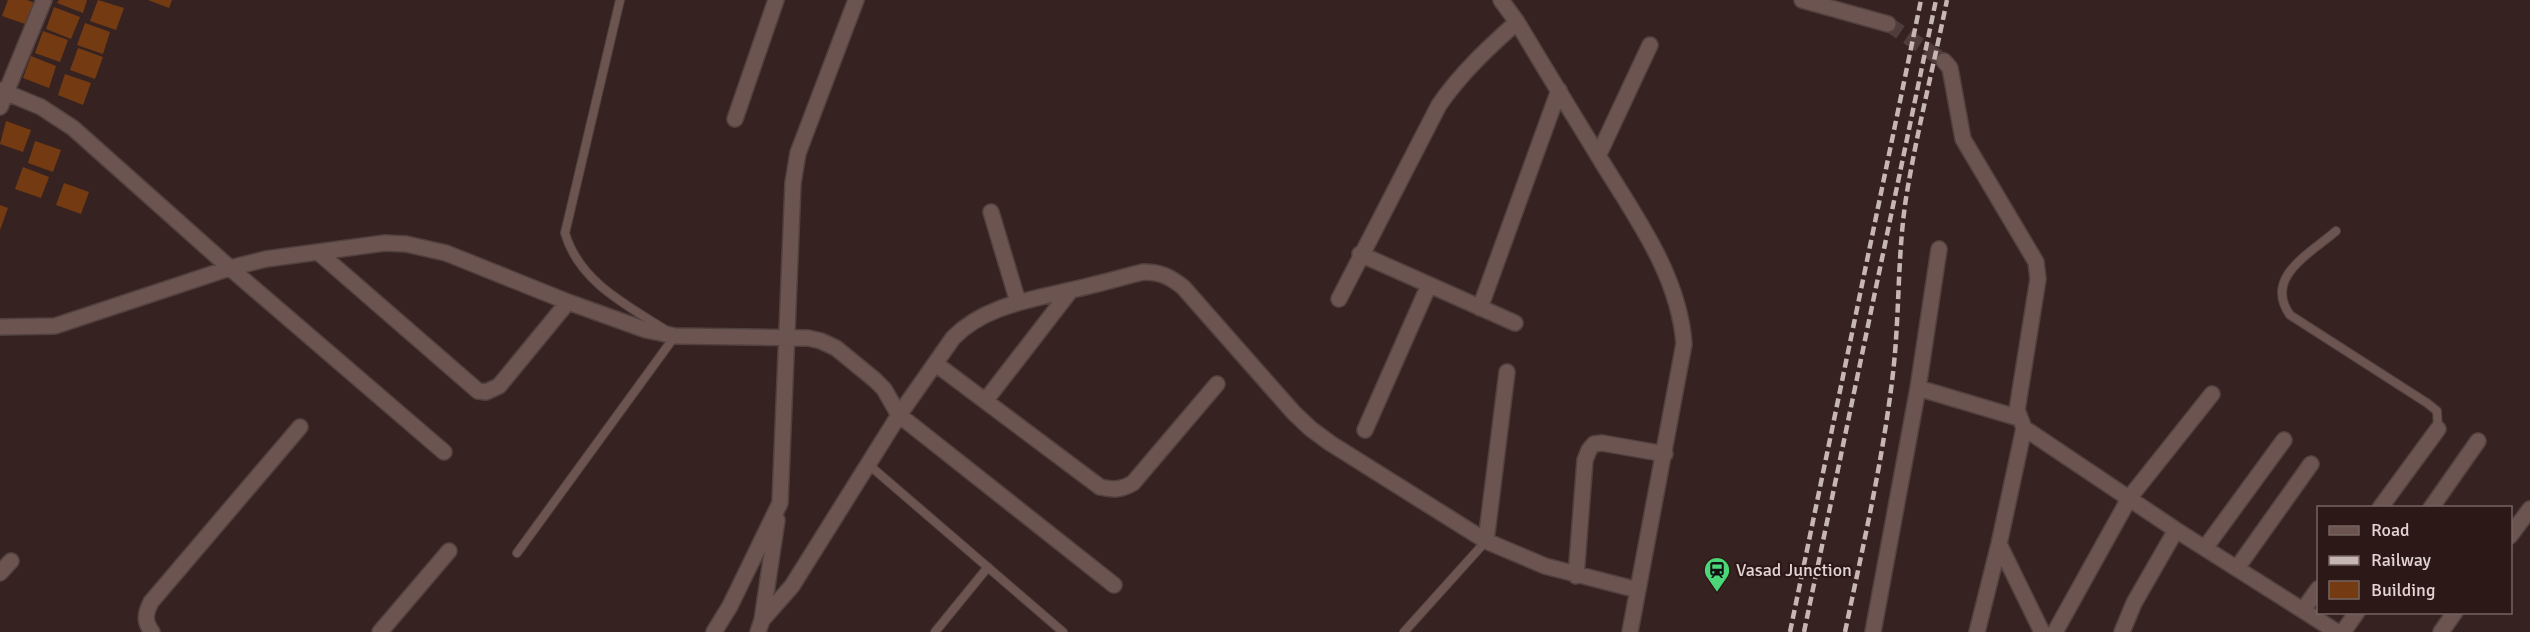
<svg xmlns="http://www.w3.org/2000/svg" width="2530" height="632" font-family="Signika,sans-serif">
	<rect width="100%" height="100%" fill="#362220"/>
	<!-- building -->
	<path fill="#743b13" d="M8,0H27L35,3L28,25L2,16Z
		M59,0H87L83,13L57,3Z
		M98,0L124,8L116,30L90,21Z
		M148,0H172L169,8Z
		M54,7L80,17L71,39L46,29Z
		M85,23L110,32L103,54L77,45Z
		M43,31L68,40L60,62L35,53Z
		M78,48L103,57L95,79L70,70Z
		M31,56L56,66L49,88L23,78Z
		M65,74L91,83L83,105L58,95Z
		M6,121L31,130L23,152L0,144Z
		M35,141L61,150L53,172L28,163Z
		M23,167L49,177L41,198L15,189Z
		M64,183L89,192L81,214L56,205Z
		M0,205L8,208L0,230Z"/>
	<g fill="none" stroke-linecap="round" stroke-linejoin="round">
		<!-- minor-tunnel -->
		<path stroke="#503d3b" stroke-width="15" stroke-dasharray="15 8" stroke-linecap="butt" d="M1888,24L1944,61"/>
		<!-- service casing -->
		<g stroke="#50403e" stroke-width="10">
			<path id="service" d="M2336,231C2311,253 2263,277 2290,315L2427,403L2437,411L2438,429
				M869,465L1063,632
				M517,553L675,336C633,308 580,285 565,233L620,0
				M935,632L988,567
				M1404,632L1486,541"/>
		</g>
		<!-- minor casing -->
		<g stroke="#50403e" stroke-width="18">
			<path id="minor" d="M1501,0L1517,22C1545,69 1574,116 1602,162C1637,219 1679,276 1684,344L1630,632
				M1802,0L1888,24
				M1944,61L1950,68L1963,139L2036,262L2038,279L2017,410L2024,428L2176,530L2337,632
				M0,90L41,107L73,128L230,268L444,452
				M0,107L44,0
				M735,119L776,0
				M1598,156L1650,45
				M991,212L1018,302
				M318,252L478,391L486,392L499,386L568,302
				M1360,254L1515,323
				M1339,299L1439,105C1461,73 1488,48 1517,22
				M1480,308L1559,90
				M0,327L55,326L230,268L266,259L385,243L406,244L446,253L568,302L646,330L675,336L808,338L821,341L836,348L875,380L884,389L899,415L1114,585
				M936,364L1100,487C1113,490 1121,490 1133,483L1217,384
				M1918,388L2019,418
				M986,400L1071,290
				M1365,430L1429,285
				M2380,508L2438,429
				M2431,508L2478,441
				M2510,536L2530,509
				M1486,541L1507,372
				M1999,544L2042,632
				M2205,548L2284,440
				M2237,568L2311,464
				M0,573L11,561
				M1576,576L1585,460L1589,450L1594,444L1602,443L1665,454
				M2303,610L2318,589
				M762,620L792,586L899,415L953,338C984,306 1030,300 1071,290C1095,285 1119,278 1143,272C1160,272 1169,276 1183,287L1294,413L1311,429L1330,443L1486,541L1545,566L1638,590
				M152,632C144,621 145,614 151,602L300,427
				M380,632L449,551
				M714,632L730,606L780,503L793,183L798,153L856,0
				M758,632L762,620L777,520
				M1873,632L1918,388L1939,249
				M1977,632L1999,544L2024,428
				M2055,632L2130,497L2212,394
				M2122,632L2134,603L2176,530
				M2343,632L2357,612
				M2441,632L2455,612"/>
		</g>
		<!-- service -->
		<use href="#service" stroke="#6c5451" stroke-width="8"/>
		<!-- minor -->
		<use href="#minor" stroke="#6c5451" stroke-width="15"/>
		<!-- rail -->
		<path stroke="#c6b7b5" stroke-width="4.5" stroke-dasharray="9 4.5" stroke-linecap="butt" d="M1790,632L1921,0
			M1804,632L1936,0
			M1845,632C1863,546 1883,460 1893,373C1900,312 1897,252 1907,192C1918,127 1934,64 1947,0"/>
	</g>
	<!-- icons -->
	<defs>
		<g id="station-pin" transform="scale(1.35)"><path d="M0 17L-7.5 6A9.5 9.5 0 1 1 7.5 6Z" fill="#4bd677" stroke="#2c1816"/><path d="M-3-6H3Q5-6 5-4V2Q5 4 3 4L4.5 6H3L1.5 4h-3L-3 6H-4.5L-3 4Q-5 4-5 2V-4Q-5-6-3-6ZM-3.5-4v3h7v-3ZM-3.5 1v1.5H-2V1ZM2 1v1.5H3.5V1Z" fill="#111"/></g>
	</defs>
	<g fill-rule="evenodd">
		<use href="#station-pin" x="1717" y="570"/>
	</g>
	<g text-anchor="middle" dominant-baseline="central" stroke-width="4.5" stroke-linejoin="round" paint-order="stroke">
		<!-- poi labels -->
		<g font-size="18" fill="#e3d5d3" stroke="#2c1816" text-anchor="start">
			<text x="1736" y="570">Vasad Junction</text>
		</g>
	</g>
	<!-- legend -->
	<rect x="2317" y="506" width="195" height="108" fill="#2c1816" stroke="#756462" stroke-width="1.5"/>
	<rect x="2329" y="526" width="30" height="9" fill="#6c5451" stroke="#756462" stroke-width="1.5"/>
	<text x="2371" y="536" font-size="18" fill="#e3d5d3">Road</text>
	<rect x="2329" y="556" width="30" height="9" fill="#c6b7b5" stroke="#756462" stroke-width="1.5"/>
	<text x="2371" y="566" font-size="18" fill="#e3d5d3">Railway</text>
	<rect x="2329" y="581" width="30" height="18" fill="#743b13" stroke="#756462" stroke-width="1.5"/>
	<text x="2371" y="596" font-size="18" fill="#e3d5d3">Building</text>
</svg>
